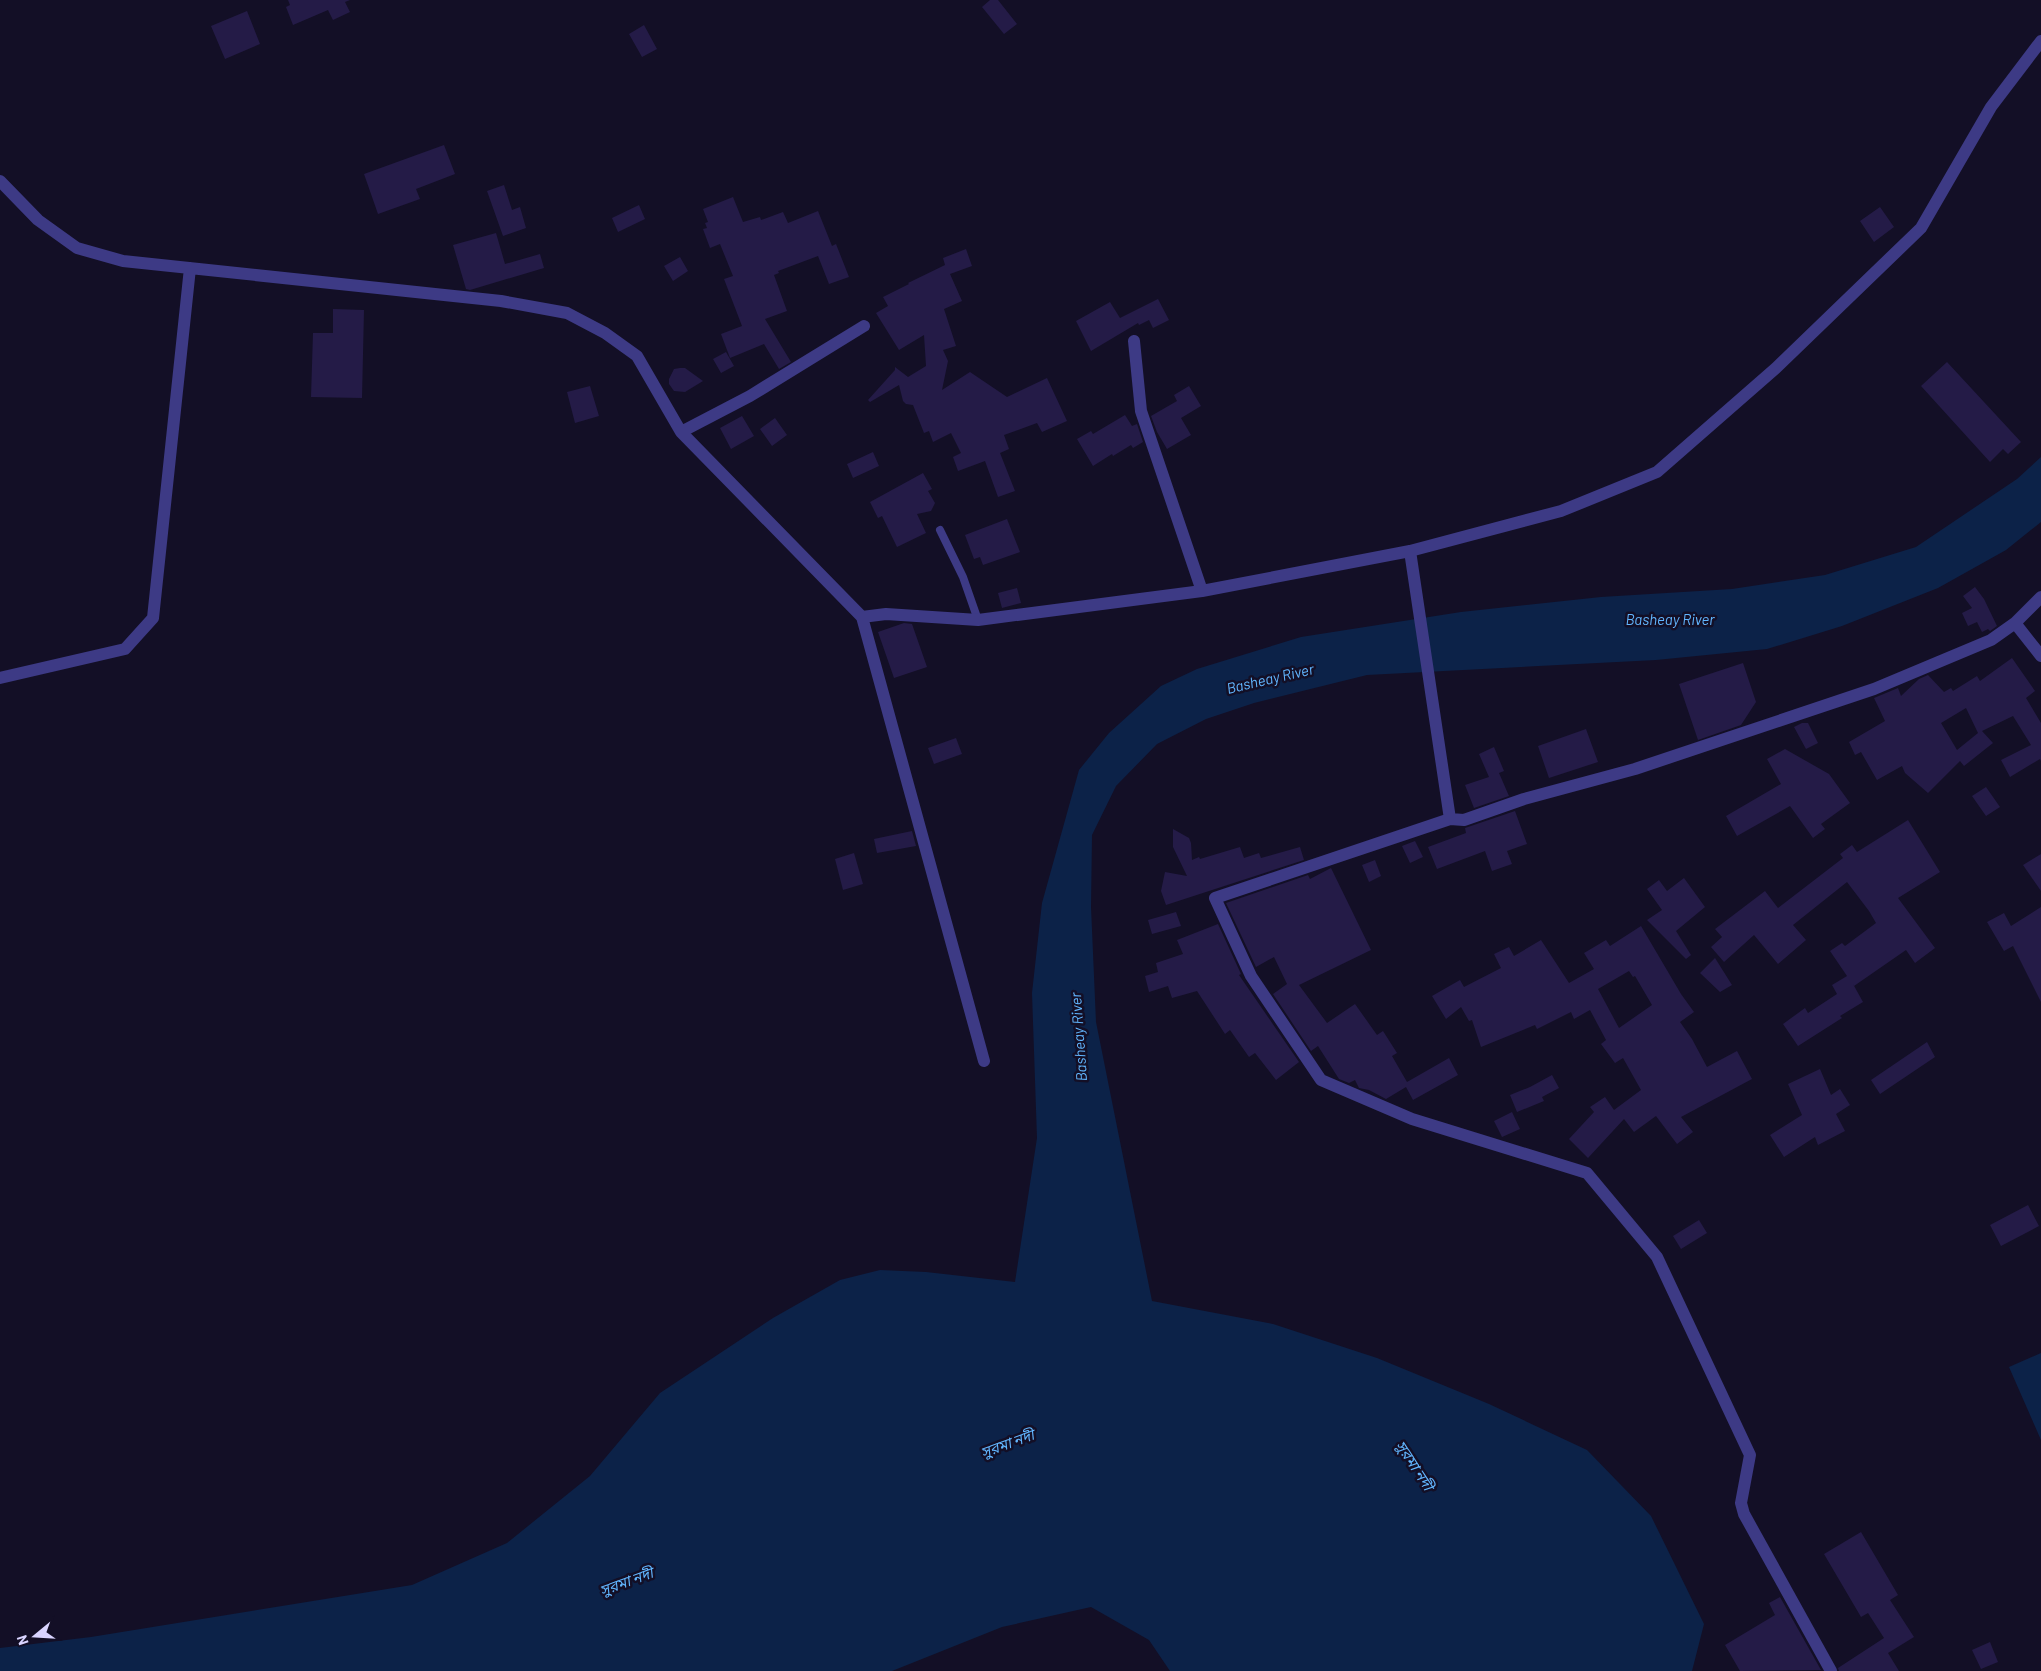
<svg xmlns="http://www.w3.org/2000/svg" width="2041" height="1671" font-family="Barlow,'Noto Sans Bengali',sans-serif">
	<rect width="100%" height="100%" fill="#130f26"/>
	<!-- water -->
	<path fill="#0c2248" d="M2041,457V522L2006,550L1938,588L1842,626L1767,649L1656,660L1367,675L1254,703L1206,719L1157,744L1116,786L1092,835L1091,907L1096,1022L1152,1301L1273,1324L1377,1358L1489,1404L1587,1450L1651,1516L1704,1624L1692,1671H1170L1149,1640L1091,1607L1002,1627L892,1671H0V1648L91,1637L412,1585L507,1543L590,1476L660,1393L773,1318L840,1280L880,1270L926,1272L1015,1282L1037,1138L1032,993L1042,903L1079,770L1109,733L1161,686L1197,669L1301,637L1461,612L1601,597L1732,589L1825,575L1916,547L2017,479Z
		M2041,1353V1440L2009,1367Z"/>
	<!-- building -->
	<path fill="#241b47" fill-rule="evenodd" d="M288,0H350L345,2L350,12L333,20L328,10L293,25L286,7L290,5Z
		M990,0H998L1017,24L1004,34L982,7Z
		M247,11L260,44L225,59L211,26Z
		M644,25L657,49L642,57L629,34Z
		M444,145L455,174L416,189L420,199L378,214L364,174Z
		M504,185L512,210L520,207L526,228L503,236L487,191Z
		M733,197L743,222L760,217L761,220L783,212L788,223L818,211L832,246L836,244L849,277L829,284L818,256L778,271L779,273L774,275L787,311L765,319L791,362L779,369L764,344L730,358L721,334L742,326L724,279L733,276L720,244L710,248L703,229L707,228L705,223L708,222L703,209Z
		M639,205L645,219L618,232L612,218Z
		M1880,207L1894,227L1874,242L1860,221Z
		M496,233L505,264L540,254L544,268L470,290L466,289L453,245Z
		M966,249L972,266L950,274L962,301L944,309L956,346L943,350L948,361L942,390L970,372L1007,397L1047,378L1067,421L1042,432L1037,423L1004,435L1009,449L1000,453L1015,491L998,497L985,461L958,471L953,457L961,453L951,433L933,442L929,431L924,433L913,405L906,404L903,401L899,385L870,402L868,400L895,370V367L908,377L926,366L924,335L899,350L876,313L888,306L883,297L909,284L908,283L945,265L943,258Z
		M680,257L688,271L673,281L664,266Z
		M1158,299L1169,320L1153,328L1149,320L1139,325L1138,323L1091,351L1076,321L1110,302L1120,318Z
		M333,309L364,310L362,398L311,397L313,333H333Z
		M726,352L734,366L721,373L713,359Z
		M1947,362L2021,442L2008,454L2003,449L1990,462L1921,386Z
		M680,368H685L703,381L685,392L674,391L669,384V379L674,369Z
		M590,386L599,416L575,423L567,392Z
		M1189,386L1201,406L1181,418L1191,435L1167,449L1157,432L1151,416L1177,401L1174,395Z
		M1125,415L1132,426L1137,424L1143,442L1133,448L1131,445L1113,456L1112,454L1093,466L1077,439L1091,431L1093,434Z
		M742,416L754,436L731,449L720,428Z
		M775,418L787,435L772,446L760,429Z
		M873,452L879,466L853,478L847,464Z
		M923,473L932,489L928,491L935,503L931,511L917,514L926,533L897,547L882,516L878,518L870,502Z
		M1007,519L1020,552L983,565L980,557L974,559L965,535Z
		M1975,587L1984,599L1997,626L1990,631L1988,629L1982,632L1977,622L1968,626L1962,613L1972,608L1963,596Z
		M1017,588L1021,603L1002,608L998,593Z
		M904,623L912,624L927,667L894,678L878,632Z
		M2012,658L2035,691L2026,698L2041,723V761L2040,759L2010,777L2001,760L2031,745L2013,716L1982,731L1993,743L1964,766L1960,761L1928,793L1905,773L1902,766L1877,780L1861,752L1855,755L1849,742L1885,721L1874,698L1898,688L1901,696L1919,679L1928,675L1944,692L1951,688L1953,691L1977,676L1980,681ZM1966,708L1978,733L1957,750L1941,723Z
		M1743,663L1756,702L1741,725L1698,740L1679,684Z
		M1802,723H1808L1818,743L1806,749L1794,727Z
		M1586,729L1598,762L1549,778L1538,746Z
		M956,738L962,754L934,764L928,748Z
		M1494,747L1504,771L1499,773L1509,796L1474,808L1465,785L1489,777L1479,754Z
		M1785,749L1829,774L1850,803L1821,824L1825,829L1813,838L1790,806L1737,836L1726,816L1781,784L1767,759Z
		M1986,787L2000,807L1986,816L1972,796Z
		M1515,811L1527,844L1507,851L1512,864L1492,871L1485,851L1437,869L1428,847L1466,833L1465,828Z
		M1908,820L1940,872L1898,898L1935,948L1915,963L1906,950L1854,986L1853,984L1863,1002L1840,1016L1842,1018L1798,1046L1783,1024L1805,1008L1808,1013L1837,994L1832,985L1847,976L1830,951L1842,943L1845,946L1876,923L1869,911L1847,882L1793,925L1806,940L1778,964L1754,935L1724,962L1711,947L1722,937L1715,929L1765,891L1778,908L1843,858L1840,854L1852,845L1857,852Z
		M1173,829L1189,838L1191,843L1192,860L1199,857L1200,859L1240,847L1244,858L1259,853L1261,858L1300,847L1304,860L1166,905L1161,891L1165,872L1187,876L1173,847Z
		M912,831L916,846L877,853L874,839Z
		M1415,841L1423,857L1410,863L1402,846Z
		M854,853L863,884L843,890L835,859Z
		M2041,854V891L2023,865Z
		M1375,860L1381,876L1369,882L1362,865Z
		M1331,868L1371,950L1299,985L1327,1023L1355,1004L1377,1035L1383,1031L1397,1053L1392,1056L1407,1082L1449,1058L1458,1075L1413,1100L1406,1087L1386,1099L1369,1090L1359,1088L1355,1080L1349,1083L1339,1079L1318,1046L1311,1051L1273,994L1287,984L1274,957L1256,967L1226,903L1308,875L1310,879Z
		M1684,878L1705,907L1676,931L1691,955L1686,959L1647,920L1662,910L1647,889L1659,880L1667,891Z
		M2041,907V1002L2013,946L2004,951L1987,922L2004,913L2011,926Z
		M1176,912L1181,926L1152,934L1148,920Z
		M1218,924L1241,974L1239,975L1299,1062L1276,1080L1255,1053L1249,1057L1230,1030L1225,1034L1197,991L1172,998L1168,986L1149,992L1145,976L1158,972L1156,963L1183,954L1177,940Z
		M1641,926L1681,994L1694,1012L1680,1022L1692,1039L1707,1067L1737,1051L1752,1079L1681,1117L1693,1132L1677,1144L1656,1116L1634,1132L1624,1119L1588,1158L1569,1139L1594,1112L1590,1107L1605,1097L1614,1110L1641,1090L1623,1058L1615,1063L1601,1044L1606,1040L1590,1010L1574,1019L1571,1012L1537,1029L1535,1025L1481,1047L1472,1020L1469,1021L1461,1007L1446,1019L1432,996L1460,980L1464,987L1501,968L1494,954L1509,947L1514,956L1541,940L1569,983L1594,969L1584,953L1606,940L1610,946ZM1629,971L1633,977L1635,976L1652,1005L1619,1028L1598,989Z
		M1715,958L1732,985L1720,992L1700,973Z
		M1927,1042L1935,1057L1880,1094L1871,1080Z
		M1820,1069L1831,1095L1840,1089L1850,1105L1836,1114L1845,1131L1818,1145L1815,1137L1784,1157L1770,1135L1802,1115L1788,1084Z
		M1552,1075L1559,1088L1542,1097L1544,1101L1517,1112L1510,1095L1530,1087Z
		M1512,1112L1520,1129L1502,1137L1494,1121Z
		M2028,1205L2039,1226L2001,1246L1990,1225Z
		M1699,1220L1707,1233L1681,1249L1673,1236Z
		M1861,1532L1898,1595L1890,1600L1914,1637L1888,1653L1899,1671H1839L1838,1668L1884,1638L1868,1613L1861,1617L1824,1554Z
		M1780,1597L1821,1670L1740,1671L1725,1645L1775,1615L1769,1603Z
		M1990,1642L1998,1662L1981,1669L1972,1650Z"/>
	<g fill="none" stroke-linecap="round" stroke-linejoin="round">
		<!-- lane -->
		<path stroke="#3d3a85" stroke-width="8" d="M940,530L963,577L978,620"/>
		<!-- street -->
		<path stroke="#3d3a85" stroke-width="12" d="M0,181L38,220L77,248L123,261L501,301L567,313L605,333L637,356L681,432L862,617L886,614L978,620L1202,591L1410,551L1561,511L1657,472L1776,368L1921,228L1991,107L2041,41
			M1134,341L1141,411L1202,591
			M681,432L750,396L864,326
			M1410,551L1450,819L1464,820L1524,799L1635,769L1874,689L1991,640L2015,623L2041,597
			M862,617L984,1061
			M2015,623L2041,656
			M0,678L125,649L153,618L190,268
			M1450,819L1215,898L1251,976L1321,1080L1412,1119L1587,1173L1657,1257L1750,1455L1741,1503L1744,1514L1831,1671"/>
	</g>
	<g text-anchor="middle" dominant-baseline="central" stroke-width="5" stroke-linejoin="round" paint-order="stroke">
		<!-- water labels -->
		<g font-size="15" font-style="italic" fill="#62b6ff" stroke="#130f26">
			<text x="1670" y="619">Basheay River</text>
			<text transform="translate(1270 678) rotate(-13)">Basheay River</text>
			<text transform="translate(1078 1037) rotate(-94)">Basheay River</text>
			<text transform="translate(1007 1443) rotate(-20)">সুরমা নদী</text>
			<text transform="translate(1415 1465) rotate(57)">সুরমা নদী</text>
			<text transform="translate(626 1581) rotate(-20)">সুরমা নদী</text>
		</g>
	</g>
	<!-- north arrow -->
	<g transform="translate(35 1636) rotate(252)" stroke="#130f26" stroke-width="4" paint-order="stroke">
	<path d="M0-4L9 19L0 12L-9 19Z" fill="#d9d4ff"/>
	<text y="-8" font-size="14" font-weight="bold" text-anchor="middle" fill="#d9d4ff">N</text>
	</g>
</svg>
